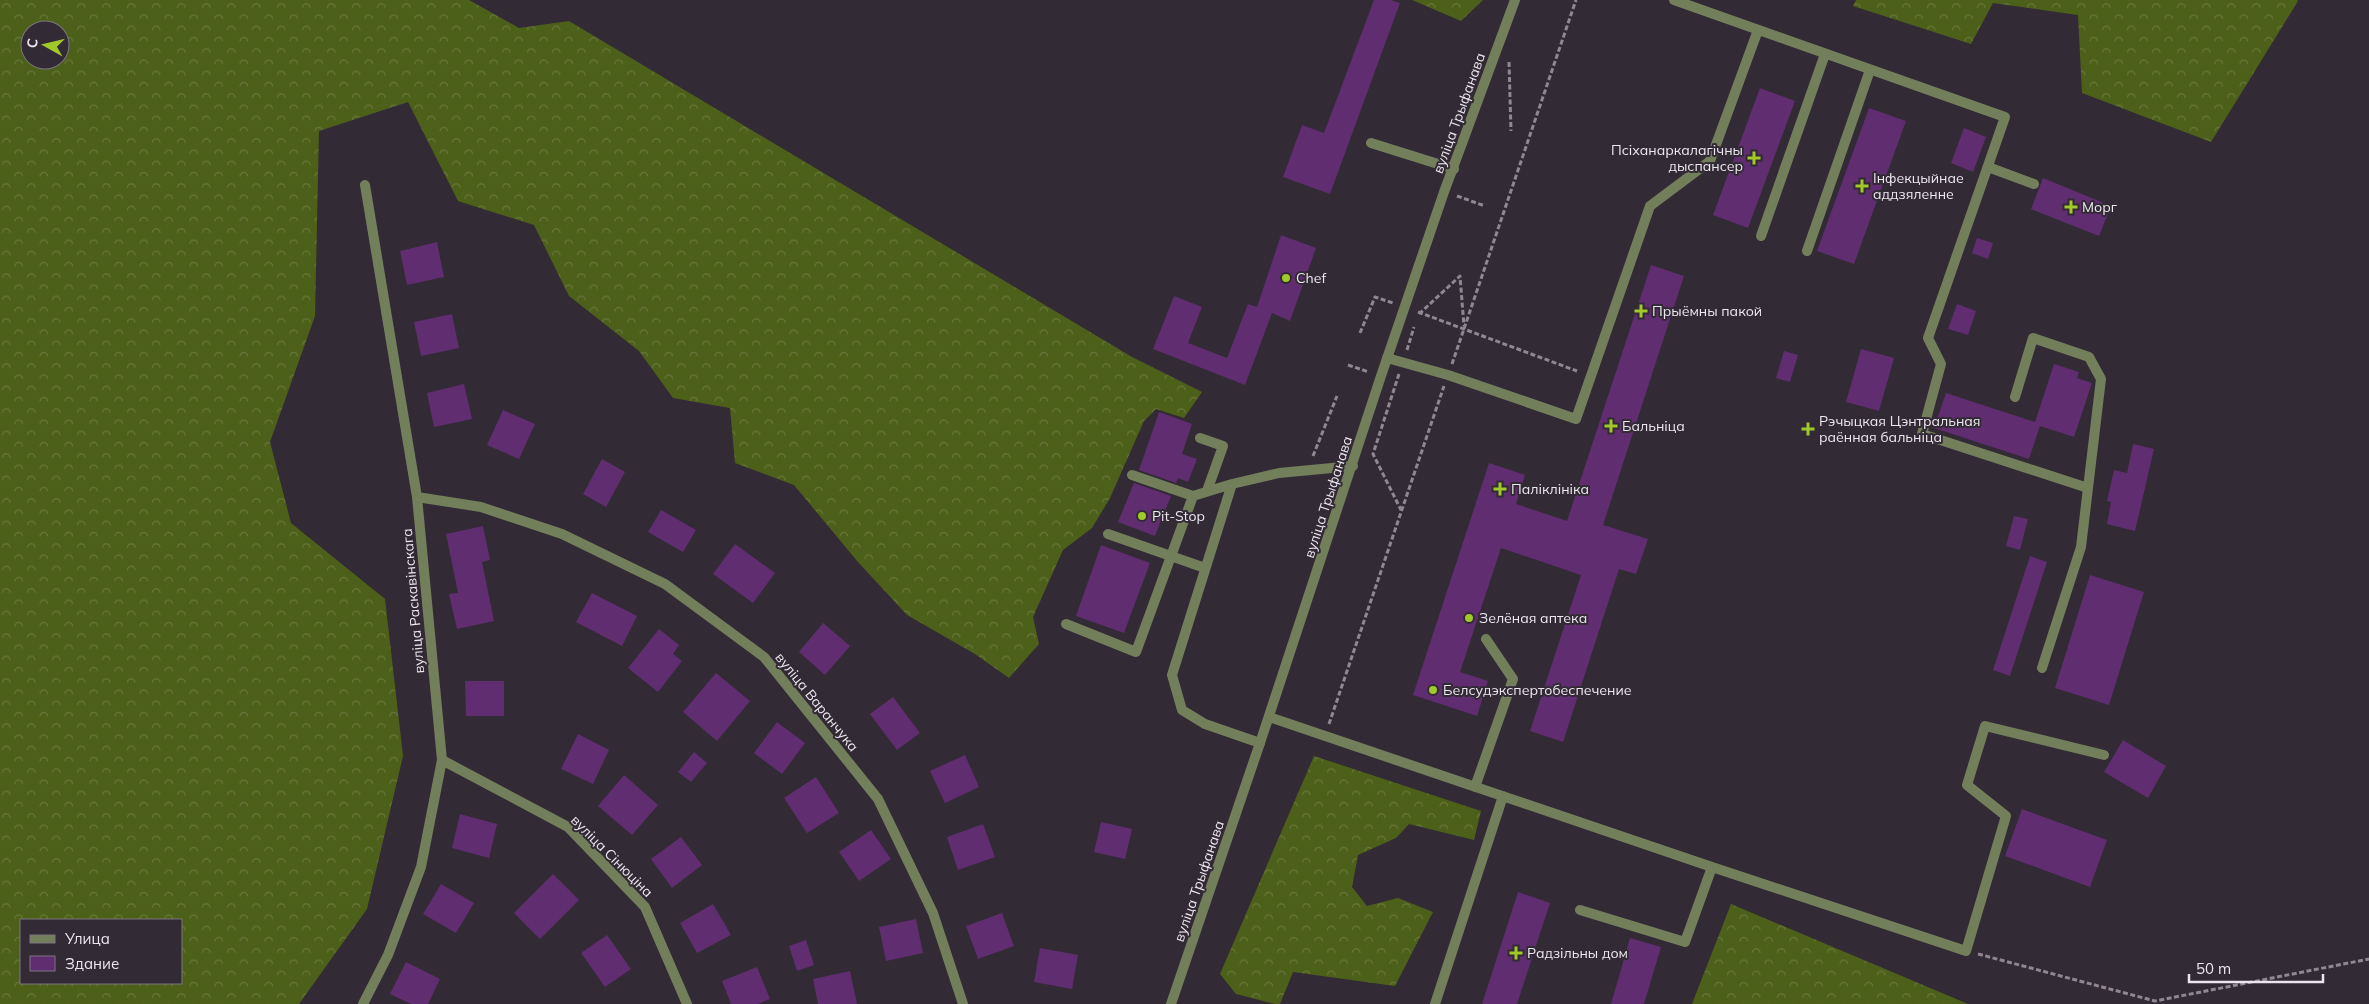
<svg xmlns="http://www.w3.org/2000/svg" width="2369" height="1004" font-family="Mulish,sans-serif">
	<defs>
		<pattern id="forest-crowns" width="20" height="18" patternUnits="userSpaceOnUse" patternTransform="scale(1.25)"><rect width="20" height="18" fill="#4d6019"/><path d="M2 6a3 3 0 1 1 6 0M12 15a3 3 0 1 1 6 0" fill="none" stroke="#67773b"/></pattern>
	</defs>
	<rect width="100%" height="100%" fill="#322a35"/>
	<!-- forest -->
	<path fill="url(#forest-crowns)" fill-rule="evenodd" d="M0,0H469L519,28L569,21L1132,357L1202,392L1184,418L1156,409L1144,421L1110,498L1092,528L1063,550L1033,617L1039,644L1009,678L975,654L907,615L858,562L794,485L735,463L730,408L673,398L639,351L569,296L534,225L458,201L408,102L319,131L315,316L270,442L291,523L385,599L403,756L367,909L299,1004H0ZM30,30H60V60H30ZM181,920V983H21V920Z
		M1412,0H1483L1461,21Z
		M1856,0H2297L2298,1L2211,142L2082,93L2078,15L1993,3L1971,44L1853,6Z
		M1314,756L1481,811L1474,840L1409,824L1396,838L1358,855L1352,887L1367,906L1398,898L1433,912L1395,986L1293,972L1280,1004H1275L1236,994L1220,974Z
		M1731,904L1968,1004H1692Z"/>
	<!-- building -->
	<path fill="#612d71" d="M1374,0H1391L1400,3L1330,194L1283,177L1302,125L1324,133Z
		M1760,88L1795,101L1748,228L1713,215Z
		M1869,108L1906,121L1854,264L1817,251Z
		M1964,128L1986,137L1973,172L1951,163Z
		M2043,178L2111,206L2099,236L2031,209Z
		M1281,235L1316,248L1290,321L1272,313L1245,385L1153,349L1174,296L1202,307L1188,343L1227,358L1248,304L1257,307Z
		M1977,238L1993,243L1988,259L1972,253Z
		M437,242L444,277L407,285L400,251Z
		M1651,265L1684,276L1603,525L1648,539L1636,574L1619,569L1563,742L1530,731L1581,575L1501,548L1460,672L1488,681L1477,716L1413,695L1489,463L1525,475L1516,504L1567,521Z
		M1957,304L1976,311L1968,335L1948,329Z
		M452,314L459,348L421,356L414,322Z
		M1861,349L1894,358L1879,411L1846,402Z
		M1784,351L1798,355L1790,382L1776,378Z
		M2054,364L2079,372L2077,378L2092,383L2074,437L2040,426L2029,459L1934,428L1946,393L2035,422Z
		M464,384L472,419L434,427L427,393Z
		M503,410L535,424L519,459L487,445Z
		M1159,412L1192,424L1182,454L1197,459L1188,482L1178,478L1176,483L1139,470Z
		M2133,444L2154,449L2135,531L2107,524L2111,502L2107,501L2114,470L2127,473Z
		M602,459L625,472L606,507L583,494Z
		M1134,483L1171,496L1155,536L1118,522Z
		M661,510L696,530L683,552L648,532Z
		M2014,516L2028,519L2020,550L2006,546Z
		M483,526L490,560L482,562L494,621L457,629L449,594L458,593L446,534Z
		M735,544L775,573L753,603L713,574Z
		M1101,545L1150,563L1124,633L1076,616Z
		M2030,556L2047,562L2010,676L1993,670Z
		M2090,575L2144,592L2109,705L2055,688Z
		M592,593L637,616L622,646L576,622Z
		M823,623L850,646L825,675L799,652Z
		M659,629L679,645L673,654L682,661L658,692L628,668Z
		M716,673L750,701L717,741L683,712Z
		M465,681H504V716H466Z
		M893,697L920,733L897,750L870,714Z
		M777,722L805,743L782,774L754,753Z
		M578,734L609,750L593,784L561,769Z
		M2123,740L2166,766L2148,798L2104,772Z
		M694,752L707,763L691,782L678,772Z
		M965,755L979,787L945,803L930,771Z
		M624,775L658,805L632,835L598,806Z
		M816,777L839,813L807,833L784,798Z
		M2022,809L2107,840L2090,887L2005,856Z
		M460,814L497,824L489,858L452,848Z
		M1101,822L1132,829L1125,859L1094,852Z
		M983,824L995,857L958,870L947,837Z
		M871,830L891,859L859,881L839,852Z
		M681,837L702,865L672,888L651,859Z
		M553,874L579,900L540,939L514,913Z
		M441,884L474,903L456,933L423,914Z
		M1518,892L1550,903L1517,1004H1482Z
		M713,904L731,935L697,953L680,923Z
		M1002,913L1014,946L978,959L966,926Z
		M916,919L923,953L886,961L879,927Z
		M607,935L631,969L605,987L581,953Z
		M1630,938L1661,947L1644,1004H1611Z
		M806,940L814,965L797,971L789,946Z
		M1040,948L1078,955L1072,989L1034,982Z
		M406,962L440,979L428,1004H411L390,994Z
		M757,967L770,999L758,1004H731L722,981Z
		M850,971L857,1004H818L813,979Z"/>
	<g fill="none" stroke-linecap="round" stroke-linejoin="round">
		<!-- path -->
		<path stroke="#8f8891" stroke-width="3" stroke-dasharray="5 2.5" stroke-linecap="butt" d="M1509,62L1511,131
			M1457,196L1485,206
			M1418,312L1577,371
			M1419,314L1460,276L1464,326
			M1360,333L1375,297L1393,303
			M1407,350L1414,327
			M1452,364L1576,0
			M1348,365L1369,372
			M1399,374L1373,454L1401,510
			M1313,456L1337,396
			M1329,724L1444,386
			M1978,954L2155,1001L2369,959"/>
		<!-- service -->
		<path stroke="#737f5b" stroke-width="10" d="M1674,0L2005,117L1928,338L1941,364L1922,434L2088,488L2081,547L2042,668
			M1371,143L1454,169
			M1988,167L2034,184
			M1761,236L1825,54
			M1807,251L1870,70
			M1387,358L1448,375L1576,419L1650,206L1710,161L1758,30
			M2015,397L2033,338L2089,357L2101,379L2088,488
			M1200,438L1223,446L1207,491
			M1132,475L1193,496
			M1108,534L1205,568
			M1066,624L1136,652L1193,496L1232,484
			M1269,717L1712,867L1685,942L1580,910
			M1260,743L1205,724L1182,710L1172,675L1232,484L1279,473L1353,466
			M1475,787L1513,679L1486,639
			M1712,867L1966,951L2006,816L1967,785L1985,726L2104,755
			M1435,1004L1503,796"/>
		<!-- minor -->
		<path stroke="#737f5b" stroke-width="10" d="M417,497L481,507L562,534L665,584L764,657L878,799L933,913L963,1004
			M442,760L568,827L645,907L687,1004
			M363,1004L388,955L421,867L442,760L417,497L365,185"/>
		<!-- tertiary -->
		<path stroke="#737f5b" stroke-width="10" d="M1171,1004L1260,743L1381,376L1444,192L1515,0"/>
	</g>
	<!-- markers -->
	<g fill="#a1c929" stroke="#322a35" stroke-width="2">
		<path d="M1751.5 150.5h5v5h5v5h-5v5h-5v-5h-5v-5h5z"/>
		<path d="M1859.5 178.5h5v5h5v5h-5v5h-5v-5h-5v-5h5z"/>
		<path d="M2068.5 199.5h5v5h5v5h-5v5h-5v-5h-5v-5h5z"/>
		<circle cx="1286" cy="278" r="5"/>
		<path d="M1638.5 303.5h5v5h5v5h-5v5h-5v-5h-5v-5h5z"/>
		<path d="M1608.5 418.5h5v5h5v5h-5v5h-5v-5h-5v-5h5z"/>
		<path d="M1805.5 421.5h5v5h5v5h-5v5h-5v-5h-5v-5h5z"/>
		<path d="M1497.5 481.5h5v5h5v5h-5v5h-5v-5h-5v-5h5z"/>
		<circle cx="1142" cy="516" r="5"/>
		<circle cx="1469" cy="618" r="5"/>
		<circle cx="1433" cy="690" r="5"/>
		<path d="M1513.5 945.5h5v5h5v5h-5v5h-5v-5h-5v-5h5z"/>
	</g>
	<g text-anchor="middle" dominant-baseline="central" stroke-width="4" stroke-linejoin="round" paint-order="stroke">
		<!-- street labels -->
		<g font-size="14" fill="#ece7ee" stroke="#322a35">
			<text transform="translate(1459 113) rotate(-70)">вуліца Трыфанава</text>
			<text transform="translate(1328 497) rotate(-72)">вуліца Трыфанава</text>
			<text transform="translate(413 601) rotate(-95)">вуліца Раскавінскага</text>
			<text transform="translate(817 702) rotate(51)">вуліца Варанчука</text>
			<text transform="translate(612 856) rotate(45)">вуліца Сінюціна</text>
			<text transform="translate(1199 881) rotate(-71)">вуліца Трыфанава</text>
		</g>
		<!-- poi labels -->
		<g font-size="14" fill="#ece7ee" stroke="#322a35" text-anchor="start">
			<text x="1743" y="150" text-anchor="end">Псіханаркалагічны<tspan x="1743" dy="16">дыспансер</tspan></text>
			<text x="1873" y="178">Інфекцыйнае<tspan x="1873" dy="16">аддзяленне</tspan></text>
			<text x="2082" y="207">Морг</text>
			<text x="1296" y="278">Chef</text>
			<text x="1652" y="311">Прыёмны пакой</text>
			<text x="1819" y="421">Рэчыцкая Цэнтральная<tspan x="1819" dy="16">раённая бальніца</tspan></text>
			<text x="1622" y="426">Бальніца</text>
			<text x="1511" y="489">Паліклініка</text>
			<text x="1152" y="516">Pit-Stop</text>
			<text x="1479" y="618">Зелёная аптека</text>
			<text x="1443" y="690">Белсудэкспертобеспечение</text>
			<text x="1527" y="953">Радзільны дом</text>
		</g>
	</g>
	<!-- legend -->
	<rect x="20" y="919" width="162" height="65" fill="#322a35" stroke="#7c767f"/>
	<rect x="30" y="935" width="25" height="8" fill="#737f5b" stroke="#7c767f"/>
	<text x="65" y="944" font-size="15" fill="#ece7ee">Улица</text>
	<rect x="30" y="956" width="25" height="15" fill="#612d71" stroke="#7c767f"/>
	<text x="65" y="969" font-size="15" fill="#ece7ee">Здание</text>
	<!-- north arrow -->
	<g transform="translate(45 45) rotate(278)"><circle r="24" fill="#322a35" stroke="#7c767f"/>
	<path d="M0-4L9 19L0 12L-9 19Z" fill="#a1c929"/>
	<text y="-8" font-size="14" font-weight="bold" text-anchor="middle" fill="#ece7ee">С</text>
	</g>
	<!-- scale -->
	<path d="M2189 974v8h134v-8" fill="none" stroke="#ece7ee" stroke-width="2.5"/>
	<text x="2196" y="974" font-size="15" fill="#ece7ee" stroke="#322a35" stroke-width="4" paint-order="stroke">50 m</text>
</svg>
